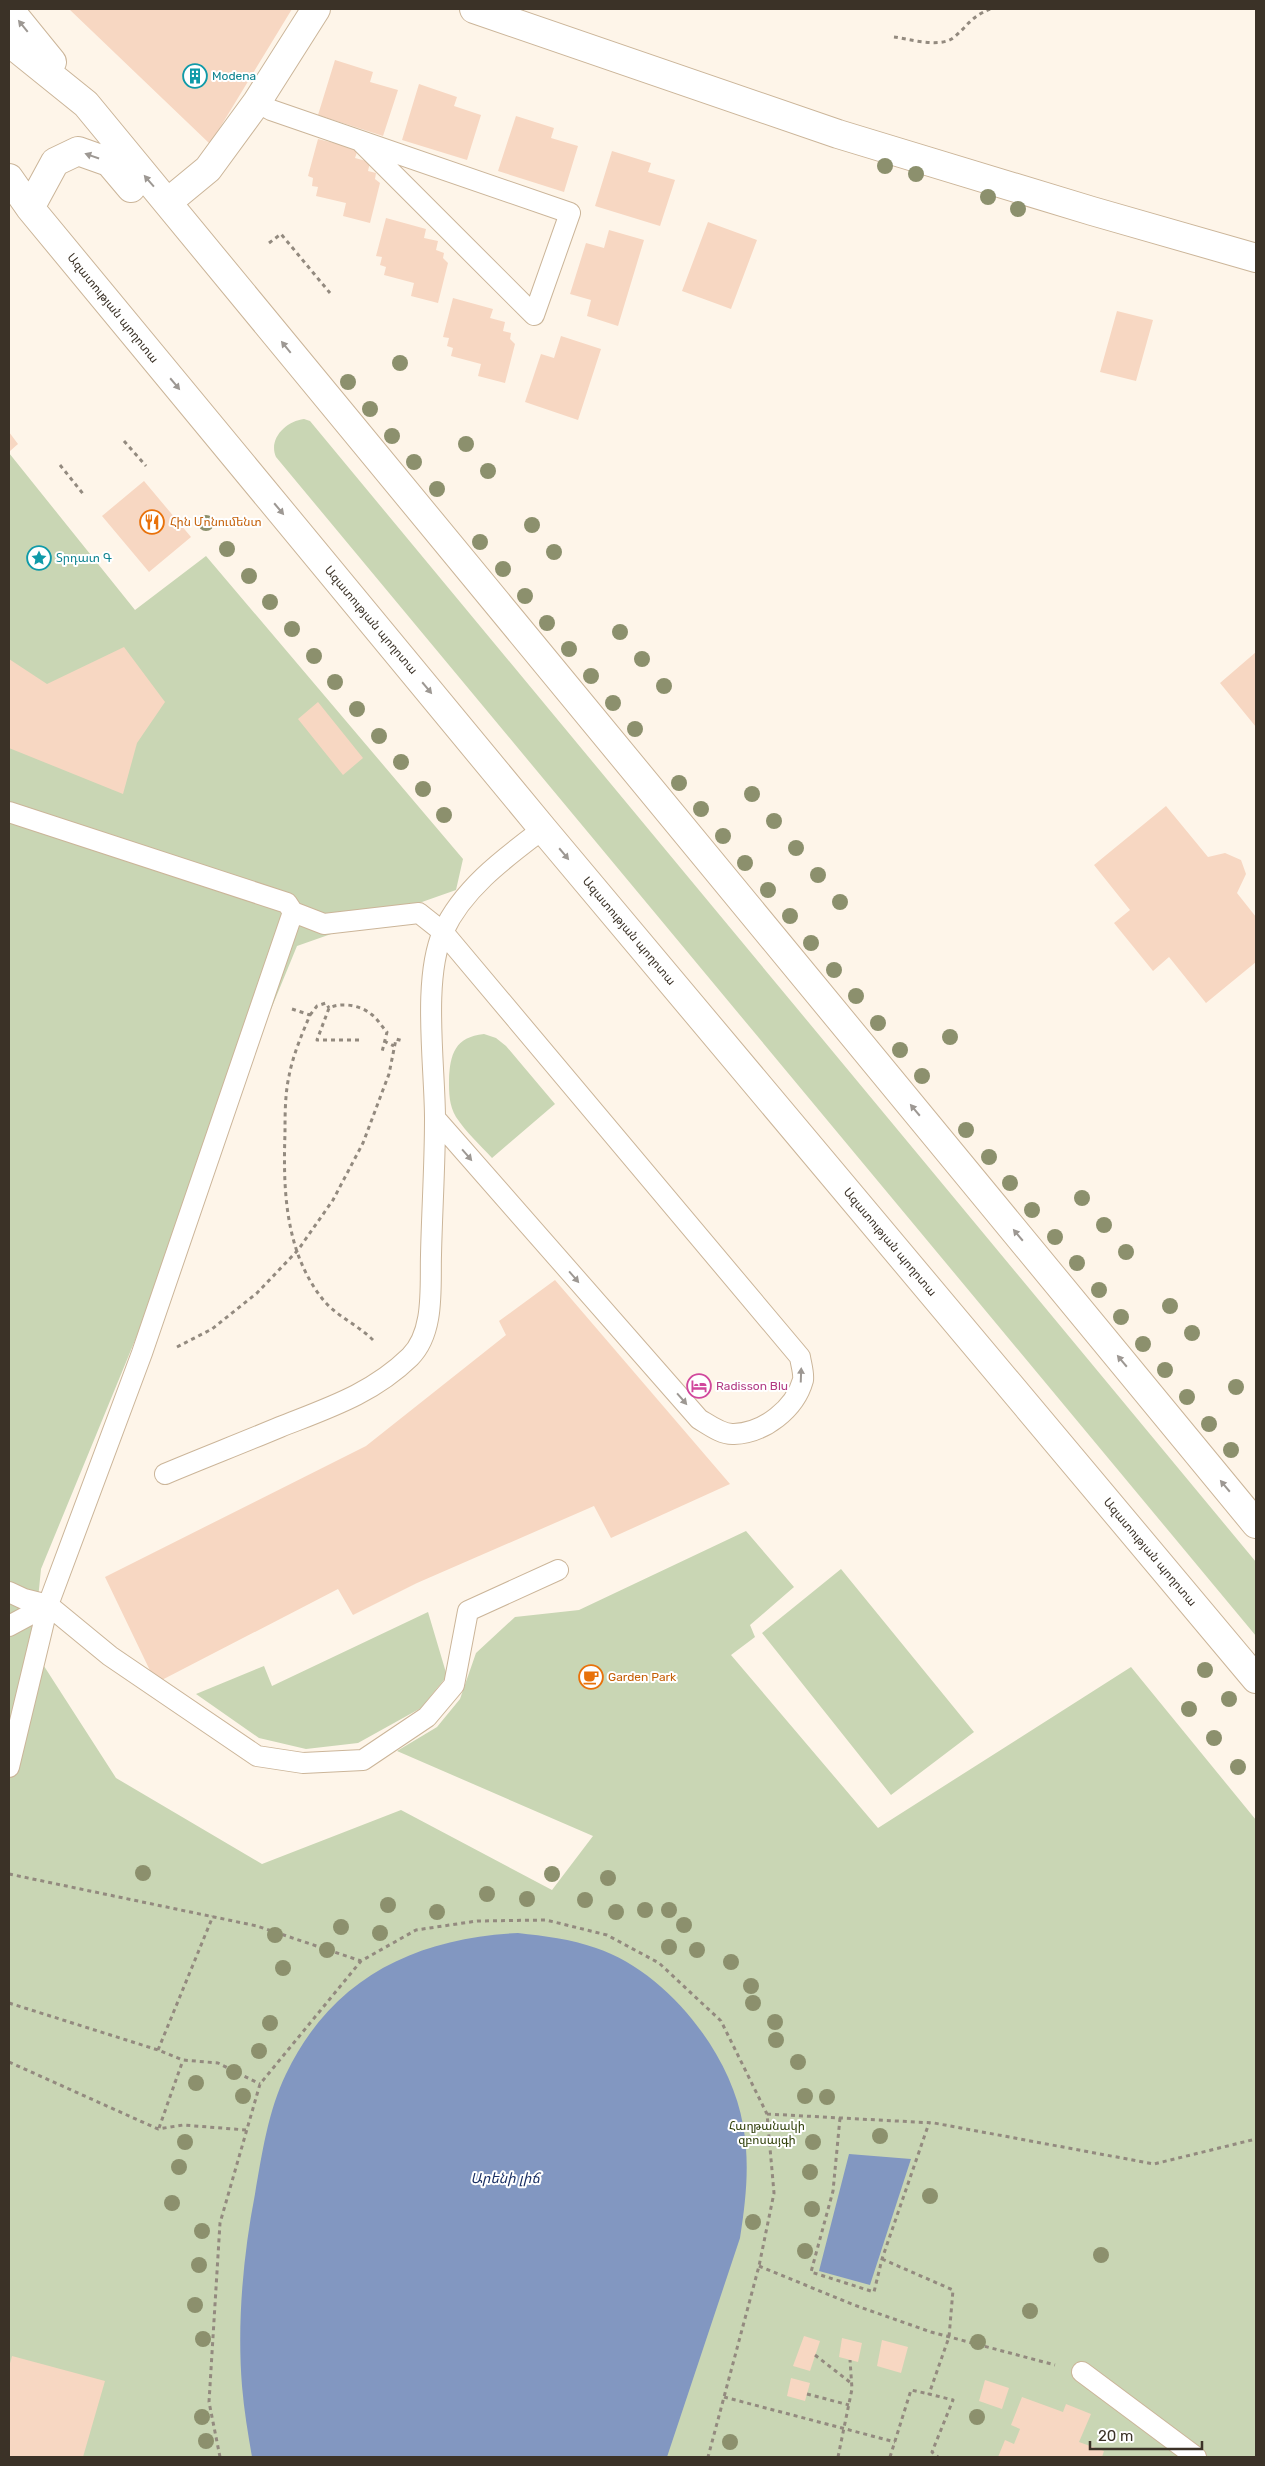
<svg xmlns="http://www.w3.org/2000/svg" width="1265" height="2466" font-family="Rubik,'Noto Sans Armenian',sans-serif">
	<rect width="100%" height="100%" fill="#fef5e9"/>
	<!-- green -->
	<path fill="#c9d6b4" d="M304,419L310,421L1256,1562V1636L276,457C268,439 286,421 304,419Z
		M9,453L135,610L206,556L463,859L456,890L297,946L41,1569L33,1649L116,1778L262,1864L401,1810L552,1890L593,1836L397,1751L437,1727L460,1699L476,1653L515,1617L579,1610L746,1531L794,1587L750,1625L755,1637L731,1655L878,1828L1131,1667L1256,1820V2457H9Z
		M484,1034L496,1038L506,1046L555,1104L492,1158C480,1145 466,1132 456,1117C449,1105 449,1093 449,1080C450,1054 455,1037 484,1034Z
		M841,1569L974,1732L891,1795L762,1633Z
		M428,1612L447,1676L421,1708L358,1743L306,1749L259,1738L196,1694L264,1666L272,1686Z"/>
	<!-- water -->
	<path fill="#8297c1" d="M518,1933C544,1936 571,1939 596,1948C666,1971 731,2053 743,2125C750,2163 746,2200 740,2238L667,2457H252C248,2434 244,2410 242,2386C237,2323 243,2256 255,2194C262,2154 268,2111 286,2074C332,1978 415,1938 518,1933Z
		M849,2154L911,2159L870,2285L819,2271Z"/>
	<!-- building -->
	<path fill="#f7d7c2" d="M69,9H292L210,144Z
		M335,60L373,72L370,82L398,90L383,136L318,115Z
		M419,84L457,97L454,106L481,115L467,160L402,140Z
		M516,116L554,128L551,138L578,146L564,192L498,171Z
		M318,139L358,149L355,158L370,162L368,171L376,173L375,179L380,183L370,223L343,216L346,203L316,196L318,187L312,186L313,178L308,176Z
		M612,151L651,163L648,172L675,180L660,226L595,206Z
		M386,218L426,229L424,238L438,241L436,250L444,253L443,258L448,263L438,303L411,296L414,283L384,275L386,267L380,265L382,257L376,256Z
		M708,222L757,240L731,309L682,291Z
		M609,230L644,240L618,326L587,316L591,300L570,294L586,243L604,248Z
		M453,298L493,309L490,318L505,322L503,331L511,333L510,339L515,344L505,383L478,376L481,364L451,356L453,348L447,346L449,338L443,337Z
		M1117,311L1153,320L1136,381L1100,372Z
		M561,336L601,349L578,420L525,402L541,354L554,358Z
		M9,432L18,444L10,451L9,449Z
		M144,481L191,537L149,572L102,516Z
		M124,647L165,702L137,743L123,794L9,748V659L47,684Z
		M1256,652V727L1220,683Z
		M318,702L363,758L343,775L298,719Z
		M1166,806L1208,857L1225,853L1241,860L1246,874L1237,893L1256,917V962L1206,1003L1169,957L1153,971L1114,923L1130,910L1094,865Z
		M555,1280L730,1484L611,1538L594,1506L417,1583L353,1615L338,1589L156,1683L105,1577L366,1446L506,1335L499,1321Z
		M804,2336L820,2341L810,2371L793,2366Z
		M842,2338L862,2343L858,2362L839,2357Z
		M882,2340L908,2347L901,2373L877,2366Z
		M12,2356L105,2381L83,2457H9V2367Z
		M791,2378L810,2383L805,2401L787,2396Z
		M985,2380L1009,2388L1002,2409L979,2401Z
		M1022,2397L1063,2412L1066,2404L1091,2414L1079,2442L1104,2451L1102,2457H998L1005,2440L1014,2444L1020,2429L1011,2425Z"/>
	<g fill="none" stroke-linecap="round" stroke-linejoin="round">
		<!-- lane casing -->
		<g stroke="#cbb599" stroke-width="22">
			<path id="lane" d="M257,102L271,110L570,213L534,315L362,143
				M9,812L287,903L293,912L324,924L419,913L443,932L800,1357C801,1364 804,1373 803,1380C795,1409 764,1433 734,1434C722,1435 709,1425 699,1419L435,1118
				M165,1474C203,1458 242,1443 280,1427C328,1408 372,1394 410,1357C435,1332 430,1287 431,1255C432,1210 435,1164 435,1119C435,1066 422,980 443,932C463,888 506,857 543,829
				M9,1592L24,1599L48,1605L110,1656L257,1756L303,1763L363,1760L427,1717L454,1685L468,1611L558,1570
				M9,1626L48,1605
				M9,1767L48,1605L142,1353L293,912
				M1082,2372L1196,2457"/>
		</g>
		<!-- street casing -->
		<g stroke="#cbb599" stroke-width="30">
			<path id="street" d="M474,9L838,134L1092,211L1256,258
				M168,202L208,169L257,102L316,9"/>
		</g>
		<!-- primary casing -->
		<g stroke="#cbb599" stroke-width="30">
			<path id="primary" d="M9,9L52,62
				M9,42L86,104L1256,1524
				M9,178L30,208L543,829L1256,1679
				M30,208L55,162L78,151L109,162L131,188"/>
		</g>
		<!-- path -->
		<path stroke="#938a7f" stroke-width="3" stroke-dasharray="4 4" stroke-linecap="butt" d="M894,37C909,39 939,48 953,38C968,26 969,18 990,9
			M269,243L281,234L330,293
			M124,441L146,466
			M60,465L84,495
			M292,1009L310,1015C302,1034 293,1055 289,1076C285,1094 285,1115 285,1133C283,1189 285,1250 321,1297C335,1316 357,1324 373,1340
			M310,1015L317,1006L326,1003L329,1008
			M359,1040H317L329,1008C341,1002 360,1005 371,1014C377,1018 382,1027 387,1032L382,1052
			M384,1041L394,1046
			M177,1347L212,1329L257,1293L298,1250L333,1200L363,1143L389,1074L396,1039L403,1041
			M9,1874L257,1926L361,1961
			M9,2003L158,2050L183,2060L218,2063L260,2084
			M158,2050L213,1916
			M9,2062L158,2129L183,2125L246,2130
			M767,2114L934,2123L1154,2164L1256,2139
			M840,2118L833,2191L811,2272L874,2292L882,2259L929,2123
			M159,2128L183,2060
			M882,2259L953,2290L949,2337L929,2394L953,2400L932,2452L938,2457
			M759,2266L854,2305L931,2332L1055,2365
			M815,2355L851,2383
			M807,2394L849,2405
			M724,2397L895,2442
			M220,2457L209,2402L220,2223L260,2084L361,1961L416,1930L477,1921L546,1920L607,1935L659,1963L721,2021L767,2114L774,2193L759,2266L708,2457
			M838,2457L852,2389L850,2360
			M890,2457L911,2390L929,2394"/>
		<!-- lane -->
		<use href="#lane" stroke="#fff" stroke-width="20"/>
		<!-- street -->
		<use href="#street" stroke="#fff" stroke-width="28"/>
		<!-- primary -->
		<use href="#primary" stroke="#fff" stroke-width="28"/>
	</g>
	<!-- trees -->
	<g fill="#8c906d">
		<circle cx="885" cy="166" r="8"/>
		<circle cx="916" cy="174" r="8"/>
		<circle cx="988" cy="197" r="8"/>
		<circle cx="1018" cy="209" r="8"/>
		<circle cx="400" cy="363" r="8"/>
		<circle cx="348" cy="382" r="8"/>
		<circle cx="370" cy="409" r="8"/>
		<circle cx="392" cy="436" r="8"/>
		<circle cx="466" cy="444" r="8"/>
		<circle cx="414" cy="462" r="8"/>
		<circle cx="488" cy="471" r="8"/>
		<circle cx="437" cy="489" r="8"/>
		<circle cx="206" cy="523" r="8"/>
		<circle cx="532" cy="525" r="8"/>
		<circle cx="480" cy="542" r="8"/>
		<circle cx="227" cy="549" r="8"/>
		<circle cx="554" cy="552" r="8"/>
		<circle cx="503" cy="569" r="8"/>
		<circle cx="249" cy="576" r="8"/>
		<circle cx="525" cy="596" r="8"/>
		<circle cx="270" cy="602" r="8"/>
		<circle cx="547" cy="623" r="8"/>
		<circle cx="292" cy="629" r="8"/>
		<circle cx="620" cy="632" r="8"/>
		<circle cx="569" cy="649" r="8"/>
		<circle cx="314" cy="656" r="8"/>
		<circle cx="642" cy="659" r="8"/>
		<circle cx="591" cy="676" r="8"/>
		<circle cx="335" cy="682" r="8"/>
		<circle cx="664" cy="686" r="8"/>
		<circle cx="613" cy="703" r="8"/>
		<circle cx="357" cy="709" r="8"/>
		<circle cx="635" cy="729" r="8"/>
		<circle cx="379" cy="736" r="8"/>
		<circle cx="401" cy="762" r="8"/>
		<circle cx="679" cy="783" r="8"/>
		<circle cx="423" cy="789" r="8"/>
		<circle cx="752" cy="794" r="8"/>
		<circle cx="701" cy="809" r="8"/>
		<circle cx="444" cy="815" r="8"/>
		<circle cx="774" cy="821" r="8"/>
		<circle cx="723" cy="836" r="8"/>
		<circle cx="796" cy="848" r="8"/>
		<circle cx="745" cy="863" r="8"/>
		<circle cx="818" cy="875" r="8"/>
		<circle cx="768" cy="890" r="8"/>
		<circle cx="840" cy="902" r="8"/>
		<circle cx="790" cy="916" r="8"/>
		<circle cx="811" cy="943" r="8"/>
		<circle cx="834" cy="970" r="8"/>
		<circle cx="856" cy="996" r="8"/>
		<circle cx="878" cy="1023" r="8"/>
		<circle cx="950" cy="1037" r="8"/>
		<circle cx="900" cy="1050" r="8"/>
		<circle cx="922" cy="1076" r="8"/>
		<circle cx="966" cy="1130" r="8"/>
		<circle cx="989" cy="1157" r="8"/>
		<circle cx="1010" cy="1183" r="8"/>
		<circle cx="1082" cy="1198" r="8"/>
		<circle cx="1032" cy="1210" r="8"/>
		<circle cx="1104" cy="1225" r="8"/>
		<circle cx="1055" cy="1237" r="8"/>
		<circle cx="1126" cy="1252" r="8"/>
		<circle cx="1077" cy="1263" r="8"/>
		<circle cx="1099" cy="1290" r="8"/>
		<circle cx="1170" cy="1306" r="8"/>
		<circle cx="1121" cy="1317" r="8"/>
		<circle cx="1192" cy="1333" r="8"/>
		<circle cx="1143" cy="1344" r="8"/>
		<circle cx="1165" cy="1370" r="8"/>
		<circle cx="1236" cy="1387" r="8"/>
		<circle cx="1187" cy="1397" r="8"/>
		<circle cx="1209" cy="1424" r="8"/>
		<circle cx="1231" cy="1450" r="8"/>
		<circle cx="1205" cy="1670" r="8"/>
		<circle cx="1229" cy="1699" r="8"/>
		<circle cx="1189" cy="1709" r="8"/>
		<circle cx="1214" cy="1738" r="8"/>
		<circle cx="1238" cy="1767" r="8"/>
		<circle cx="143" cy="1873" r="8"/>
		<circle cx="552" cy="1874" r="8"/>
		<circle cx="608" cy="1878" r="8"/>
		<circle cx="487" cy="1894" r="8"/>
		<circle cx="527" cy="1899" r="8"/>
		<circle cx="585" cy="1900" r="8"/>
		<circle cx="388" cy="1905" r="8"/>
		<circle cx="645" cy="1910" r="8"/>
		<circle cx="669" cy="1910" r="8"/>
		<circle cx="437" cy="1912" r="8"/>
		<circle cx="616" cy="1912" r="8"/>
		<circle cx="684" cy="1925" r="8"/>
		<circle cx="341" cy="1927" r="8"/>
		<circle cx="380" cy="1933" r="8"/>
		<circle cx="275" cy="1935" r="8"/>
		<circle cx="669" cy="1947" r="8"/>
		<circle cx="327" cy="1950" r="8"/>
		<circle cx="697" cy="1950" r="8"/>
		<circle cx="731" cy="1962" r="8"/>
		<circle cx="283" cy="1968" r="8"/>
		<circle cx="751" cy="1986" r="8"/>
		<circle cx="753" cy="2003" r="8"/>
		<circle cx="775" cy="2022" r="8"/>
		<circle cx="270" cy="2023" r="8"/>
		<circle cx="776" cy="2040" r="8"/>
		<circle cx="259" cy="2051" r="8"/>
		<circle cx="798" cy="2062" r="8"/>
		<circle cx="234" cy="2072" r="8"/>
		<circle cx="196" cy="2083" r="8"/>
		<circle cx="243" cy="2096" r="8"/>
		<circle cx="805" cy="2096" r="8"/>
		<circle cx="827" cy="2097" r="8"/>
		<circle cx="880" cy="2136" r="8"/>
		<circle cx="185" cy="2142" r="8"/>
		<circle cx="813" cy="2142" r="8"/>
		<circle cx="179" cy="2167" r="8"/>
		<circle cx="810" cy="2172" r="8"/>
		<circle cx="930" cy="2196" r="8"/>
		<circle cx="172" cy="2203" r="8"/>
		<circle cx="812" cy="2209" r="8"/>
		<circle cx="753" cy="2222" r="8"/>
		<circle cx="202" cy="2231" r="8"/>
		<circle cx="805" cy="2251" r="8"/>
		<circle cx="1101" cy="2255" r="8"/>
		<circle cx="199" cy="2265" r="8"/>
		<circle cx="195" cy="2305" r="8"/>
		<circle cx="1030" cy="2311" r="8"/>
		<circle cx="203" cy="2339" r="8"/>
		<circle cx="978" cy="2342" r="8"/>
		<circle cx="202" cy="2417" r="8"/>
		<circle cx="977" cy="2417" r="8"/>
		<circle cx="206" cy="2441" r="8"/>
		<circle cx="730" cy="2442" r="8"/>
	</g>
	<!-- one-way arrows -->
	<defs><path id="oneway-solid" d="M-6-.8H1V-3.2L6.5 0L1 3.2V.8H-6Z" transform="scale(1.25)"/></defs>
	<g fill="#9d9893">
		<use href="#oneway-solid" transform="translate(23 26) rotate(-129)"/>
		<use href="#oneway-solid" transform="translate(92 156) rotate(-161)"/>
		<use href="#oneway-solid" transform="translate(149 181) rotate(-131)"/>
		<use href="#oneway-solid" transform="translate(286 347) rotate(-129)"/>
		<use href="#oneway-solid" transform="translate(175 384) rotate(50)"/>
		<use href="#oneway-solid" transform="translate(279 509) rotate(50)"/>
		<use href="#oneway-solid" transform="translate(427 688) rotate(50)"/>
		<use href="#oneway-solid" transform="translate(564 854) rotate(50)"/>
		<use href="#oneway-solid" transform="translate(915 1110) rotate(-130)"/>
		<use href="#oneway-solid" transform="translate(467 1155) rotate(49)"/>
		<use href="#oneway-solid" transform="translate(1018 1235) rotate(-130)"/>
		<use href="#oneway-solid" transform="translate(574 1277) rotate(49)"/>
		<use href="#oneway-solid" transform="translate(1122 1361) rotate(-130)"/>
		<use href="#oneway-solid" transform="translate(801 1375) rotate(-88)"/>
		<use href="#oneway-solid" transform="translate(682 1399) rotate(49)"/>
		<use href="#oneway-solid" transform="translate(1225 1486) rotate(-130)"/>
	</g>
	<!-- icons -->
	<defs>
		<g id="building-ring" transform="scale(1.25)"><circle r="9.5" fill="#fff" stroke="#0f9aa8" stroke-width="1.5"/><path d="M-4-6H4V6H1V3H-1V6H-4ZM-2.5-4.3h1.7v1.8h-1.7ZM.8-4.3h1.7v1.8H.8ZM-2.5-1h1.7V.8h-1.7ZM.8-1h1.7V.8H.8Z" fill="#0f9aa8"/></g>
		<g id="restaurant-ring" transform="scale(1.25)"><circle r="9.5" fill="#fff" stroke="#e8710a" stroke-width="1.5"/><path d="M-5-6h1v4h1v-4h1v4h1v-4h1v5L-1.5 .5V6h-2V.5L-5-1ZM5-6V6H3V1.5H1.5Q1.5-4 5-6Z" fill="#e8710a"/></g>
		<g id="sight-ring" transform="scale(1.25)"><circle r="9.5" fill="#fff" stroke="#0f9aa8" stroke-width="1.5"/><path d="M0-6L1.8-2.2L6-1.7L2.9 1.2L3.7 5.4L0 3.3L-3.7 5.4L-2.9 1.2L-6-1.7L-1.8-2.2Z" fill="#0f9aa8"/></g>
		<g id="hotel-ring" transform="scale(1.25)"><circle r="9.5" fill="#fff" stroke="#d1479c" stroke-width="1.5"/><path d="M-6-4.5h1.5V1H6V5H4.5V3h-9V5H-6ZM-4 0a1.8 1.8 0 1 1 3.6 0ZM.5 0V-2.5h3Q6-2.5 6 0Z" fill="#d1479c"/></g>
		<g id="cafe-ring" transform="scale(1.25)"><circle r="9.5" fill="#fff" stroke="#e8710a" stroke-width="1.5"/><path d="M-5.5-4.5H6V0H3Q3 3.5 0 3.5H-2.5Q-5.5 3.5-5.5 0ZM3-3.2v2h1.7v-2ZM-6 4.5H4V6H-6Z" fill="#e8710a"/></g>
	</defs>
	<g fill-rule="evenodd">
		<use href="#building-ring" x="195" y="76"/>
		<use href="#restaurant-ring" x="152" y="522"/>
		<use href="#sight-ring" x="39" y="558"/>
		<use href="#hotel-ring" x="699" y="1386"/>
		<use href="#cafe-ring" x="591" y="1677"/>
	</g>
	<g text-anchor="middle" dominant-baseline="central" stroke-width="4" stroke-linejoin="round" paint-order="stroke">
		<!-- culture labels -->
		<g font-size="12" fill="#0d838f" stroke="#fff" text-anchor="start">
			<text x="212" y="76">Modena</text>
			<text x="56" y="558">Տրդատ Գ</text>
		</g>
		<!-- street labels -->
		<g font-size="12" fill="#3b3227" stroke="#fff">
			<text transform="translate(113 308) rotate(51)">Ազատության պողոտա</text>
			<text transform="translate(371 620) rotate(50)">Ազատության պողոտա</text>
			<text transform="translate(629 931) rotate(50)">Ազատության պողոտա</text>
			<text transform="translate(890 1242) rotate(50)">Ազատության պողոտա</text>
			<text transform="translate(1150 1552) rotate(50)">Ազատության պողոտա</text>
		</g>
		<!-- food labels -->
		<g font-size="12" fill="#c56008" stroke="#fff" text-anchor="start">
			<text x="170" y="522">Հին Մոնումենտ</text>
			<text x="608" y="1677">Garden Park</text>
		</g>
		<!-- hotel labels -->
		<g font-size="12" fill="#b23c85" stroke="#fff" text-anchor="start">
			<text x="716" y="1386">Radisson Blu</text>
		</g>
		<!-- park labels -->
		<g font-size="12" fill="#2e3e07" stroke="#fff">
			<text x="767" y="2126">Հաղթանակի<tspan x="767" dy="14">զբոսայգի</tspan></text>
		</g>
		<!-- water labels -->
		<g font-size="14" font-style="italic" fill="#1a3065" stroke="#fff">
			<text x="505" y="2178">Արենի լիճ</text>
		</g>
	</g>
	<!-- border -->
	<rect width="1265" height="2466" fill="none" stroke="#3b3227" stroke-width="20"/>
	<!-- scale -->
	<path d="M1090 2441v8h112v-8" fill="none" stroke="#3b3227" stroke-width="2.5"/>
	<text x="1098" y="2441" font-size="15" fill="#3b3227" stroke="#ffffff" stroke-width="4" paint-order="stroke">20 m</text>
</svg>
